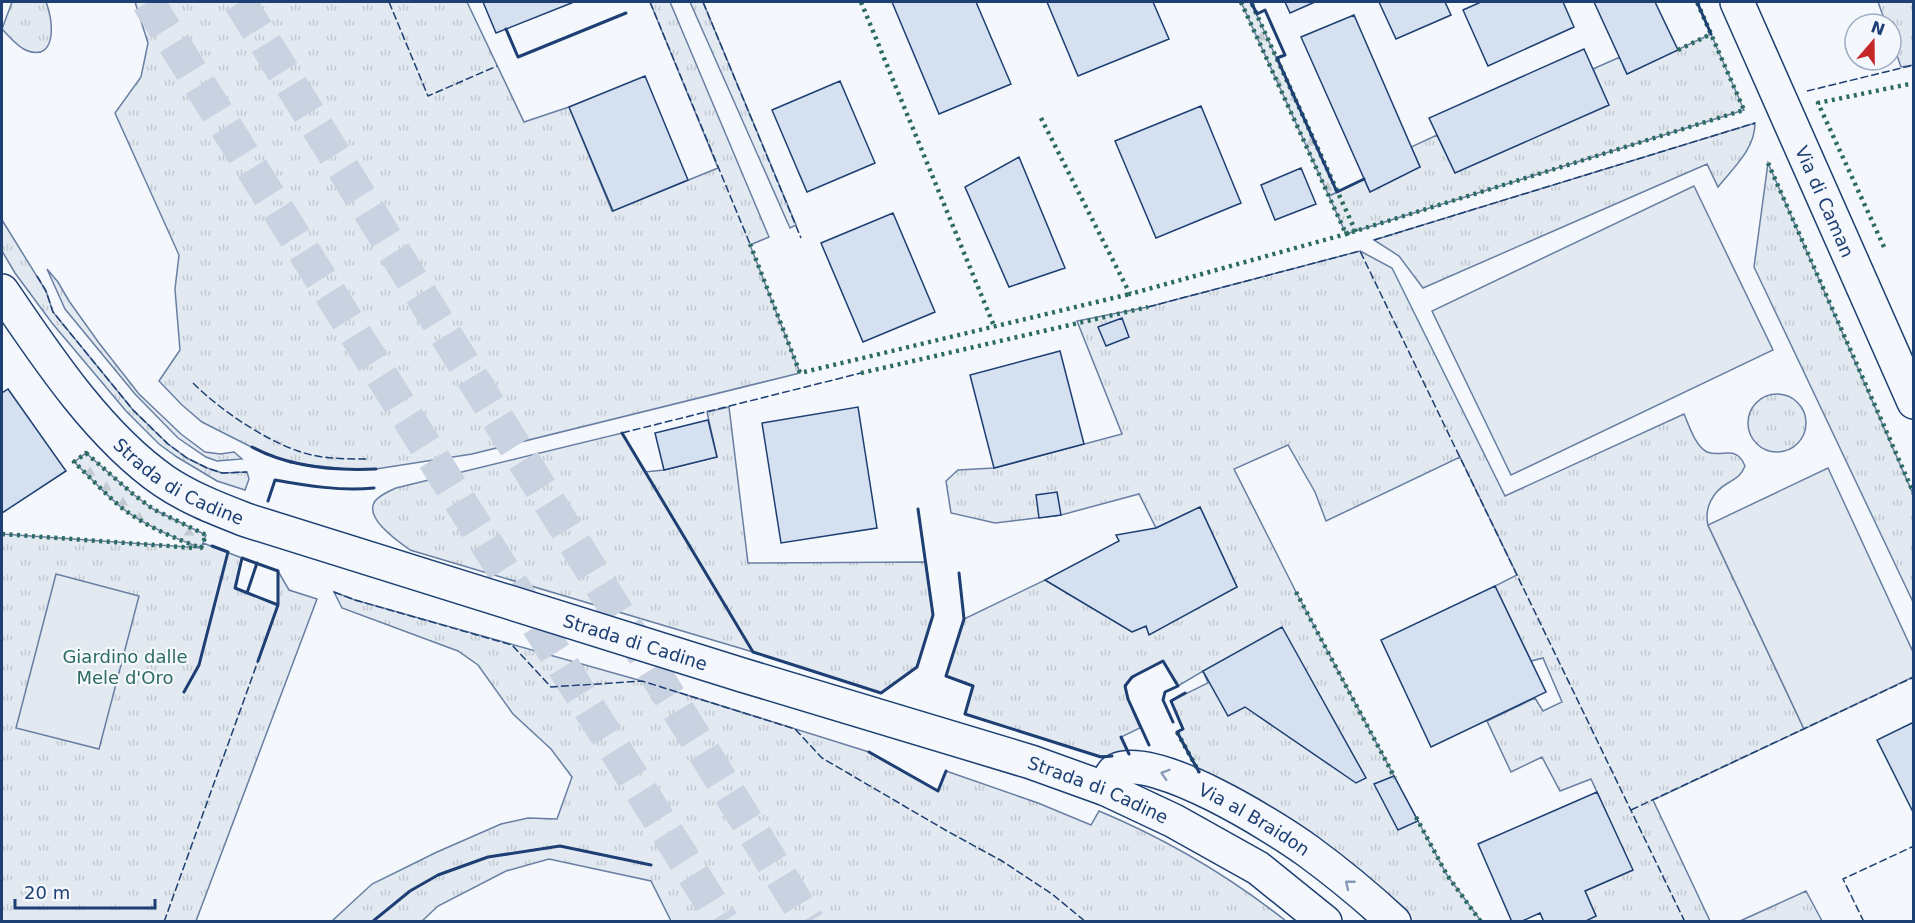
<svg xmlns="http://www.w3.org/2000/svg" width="1915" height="923" font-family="'DejaVu Sans',sans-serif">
	<defs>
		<pattern id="grass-tufts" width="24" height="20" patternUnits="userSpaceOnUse" patternTransform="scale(1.5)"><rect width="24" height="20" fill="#e3e9f0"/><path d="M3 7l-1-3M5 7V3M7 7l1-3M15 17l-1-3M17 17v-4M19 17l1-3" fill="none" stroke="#c2c9d1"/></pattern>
		<pattern id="forest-firs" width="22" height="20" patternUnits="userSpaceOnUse" patternTransform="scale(1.5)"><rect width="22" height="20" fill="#e3e9f0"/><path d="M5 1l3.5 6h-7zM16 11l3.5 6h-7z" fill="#c2c9d1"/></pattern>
	</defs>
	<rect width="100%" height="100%" fill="#f4f7fb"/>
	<!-- grass -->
	<path fill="url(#grass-tufts)" stroke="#687fa3" stroke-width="1.5" d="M12,2H46C53,18 58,61 28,51C18,48 9,36 2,29Z
		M135,2H467L524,122L569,107L612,211L718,168L650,2H670L769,237L750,245L800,373L472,454L376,469L356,470L291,463L265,454L202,422L182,405L159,381L180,350L175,289L179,255L115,113L141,77L148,43Z
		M690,2H703L796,225L790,228Z
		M1697,2L1744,110L1346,234L1329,196L1364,179L1370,192L1420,167L1411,147L1437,135L1455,172L1608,104L1593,69L1620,57L1627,74L1711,34Z
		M1878,2H1913V65L1901,67L1891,38V24H1886Z
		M1755,123C1755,149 1734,167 1718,187L1707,164L1423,288L1399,256L1374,240Z
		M1768,163L1913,494V602L1754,267Z
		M2,220L46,291L53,312L133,410L168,444L187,458L207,468L222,473L247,472L249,479L245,490L217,481L177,457L159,444L126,411L52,323L15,273L2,251Z
		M1360,251L1392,268L1505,496L1684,414C1689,425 1695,446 1707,452C1723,458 1736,444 1745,466C1741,476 1736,478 1728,483C1712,492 1704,509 1708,525L1804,729L1653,800L1710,921H1584L1596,916L1585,891L1632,870L1591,779L1560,791L1542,757L1511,772L1487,721L1535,698L1543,711L1562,702L1543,658L1531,661L1495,586L1517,575L1460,457L1326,521L1315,492L1288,445L1234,469L1296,592L1418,821L1447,875L1481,921H1410L1393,906L1200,775L1177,732L1183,729L1171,701L1208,683L1203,671L1178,686L1163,661C1116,685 1120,681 1140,728L1121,737L1130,755L1099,756L965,714L973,686L946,676L964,619L1045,580L1132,632L1146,626L1149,634L1237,587L1200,507L1156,528L1139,494L1061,515L995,523L951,513L946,481L958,470L994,468L1122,434L1077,321L1148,307Z
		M47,269L58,282L69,301L99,343L139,394L181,434L205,452L220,454L234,452L242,459L217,461L206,457L178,438L135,394L65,309Z
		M1748 423a29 29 0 1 1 58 0a29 29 0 1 1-58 0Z
		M729,407L748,563L926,562L933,615L917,667L881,693L753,652L410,550C399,542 363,518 375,501C380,495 389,491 396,488L622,433L645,472L664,470L717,457L707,412Z
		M2,534L201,548L203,543L242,558L236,588L278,605V571L289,590L317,599L196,921H2Z
		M334,592L355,600L642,681L869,752L938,791L946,771L1038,803L1091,825L1099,811C1166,839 1229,876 1286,921H671L651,881L549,859L506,871L438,906L422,921H332L372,884L437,852L501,824L528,818L557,819L572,777L551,749L513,714L478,665L458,651L342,608Z
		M1806,891L1822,921H1740Z"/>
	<!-- forest -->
	<path fill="url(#forest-firs)" stroke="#687fa3" stroke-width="1.5" d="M1241,2H1251L1337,192L1329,196Z
		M86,453L133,494L153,509L206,535L201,548C174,538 145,526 122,508C105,494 90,477 74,462Z"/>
	<!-- pitch -->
	<path fill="#e3e9f0" stroke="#687fa3" stroke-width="1.5" d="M1694,186L1773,350L1511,475L1432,311Z
		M1828,468L1913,652V677L1804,729L1708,525Z
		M56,574L139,596L99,749L16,728Z"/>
	<!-- building -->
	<path fill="#d5e0f0" stroke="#1d3f73" stroke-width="1.5" d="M483,2H574L496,33Z
		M892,2H976L1011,84L939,114Z
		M1047,2H1153L1169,39L1078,76Z
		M1285,2H1315L1290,13Z
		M1379,2H1445L1451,15L1396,39Z
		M1481,2H1563L1574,27L1488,66L1463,10Z
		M1594,2H1655L1678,50L1627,74Z
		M1354,15L1420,167L1370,192L1301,37Z
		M1584,49L1609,105L1455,173L1429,118Z
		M645,76L688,180L613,211L569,107Z
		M840,81L875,163L807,192L772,110Z
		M1201,106L1241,203L1156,238L1115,141Z
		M1019,157L1065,268L1009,287L965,187Z
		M1301,168L1316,204L1275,220L1261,185Z
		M893,213L935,312L863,342L821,243Z
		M1122,318L1129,337L1106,346L1098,327Z
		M1060,351L1084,444L994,468L970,375Z
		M8,389L66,471L2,513V393Z
		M858,407L877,528L781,543L762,423Z
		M708,420L717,457L664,470L655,433Z
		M1057,492L1061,515L1039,518L1036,495Z
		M1200,507L1237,587L1149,635L1146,626L1132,632L1045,580L1119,541L1116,535L1156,528Z
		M1495,586L1546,692L1431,747L1381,640Z
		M1282,627L1366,778L1356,783L1245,707L1228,716L1203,671Z
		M1914,722V814L1877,740Z
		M1394,776L1418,821L1398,830L1374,784Z
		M1597,792L1633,870L1585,891L1596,916L1584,922H1544L1540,913L1520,922H1512L1478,844Z"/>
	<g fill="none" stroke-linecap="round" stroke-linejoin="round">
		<!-- highway-tunnel -->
		<path stroke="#c9d2e0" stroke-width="33" stroke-dasharray="33 16" stroke-linecap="butt" d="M148,2L723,922
			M240,2L809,922"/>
		<!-- street casing -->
		<g stroke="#1d3f73" stroke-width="36">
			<g id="street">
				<path id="s1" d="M1737,2L1914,402"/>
				<path id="s2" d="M1106,789C1109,783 1110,773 1117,770C1156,752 1276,828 1308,851C1338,873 1367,897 1394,922"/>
			</g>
		</g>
		<!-- secondary casing -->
		<g stroke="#1d3f73" stroke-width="36">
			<g id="secondary">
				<path id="s3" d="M2,291C46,356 99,436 164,481C189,498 218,509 246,520L742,675L1031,762L1106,789L1174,821L1258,868L1325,922"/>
			</g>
		</g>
		<!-- street -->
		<use href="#street" stroke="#f4f7fb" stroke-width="33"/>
		<!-- secondary -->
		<use href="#secondary" stroke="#f4f7fb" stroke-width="33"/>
		<!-- hedge -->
		<path stroke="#2c6c60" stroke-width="4.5" stroke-dasharray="3 4.5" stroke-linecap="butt" d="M861,2L994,326
			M1241,2L1346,234L1355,230L1251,2
			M1678,50L1711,34
			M1041,118L1130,294L1346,234L1744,110L1697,2
			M1768,163L1914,494
			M750,244L800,373L1130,294
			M1884,247L1818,103L1914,83
			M861,373L1148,307
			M86,453L133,494L153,509L206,535L201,548C174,538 145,526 122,508C105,494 90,477 74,462Z
			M2,534L196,548
			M1296,592L1395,778
			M1177,732L1199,772
			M1416,817L1447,875L1481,922"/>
		<!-- fence -->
		<path stroke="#1d3f73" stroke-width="1.5" stroke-dasharray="8 3" stroke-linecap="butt" d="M389,2L428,96L497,66
			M650,2L750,244
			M703,2L801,238
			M1807,91L1914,65
			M1374,240L1755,123
			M37,276L46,291L53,312L133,410L168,444L187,458L207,468L222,473L247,472
			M1148,307L1360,251L1685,922
			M193,383C219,409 263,439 298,451C320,459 344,459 367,459
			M622,433L861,373
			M334,592L355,600L512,645L551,687L642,681L795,729L822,758L947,831L1002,861L1052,894L1086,922
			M1631,810L1914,677
			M164,922L258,661
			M1864,922L1843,879L1914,846"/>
		<!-- wall -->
		<path stroke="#1d3f73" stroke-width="3" d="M1251,2L1257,14L1265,10L1285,55L1277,58L1337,192L1364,179
			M1697,2L1711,34
			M506,29L518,57L626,13
			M622,433L753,652L881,693L917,667L933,615L918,509
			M252,447C289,467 334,471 376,469
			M268,501L275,480C308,486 340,491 374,488
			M959,573L964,619L946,676L973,686L965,714L1101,757L1112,756
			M247,593L257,563
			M258,661L278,605V571L242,558L235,588L278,605
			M184,692L199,665L228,552L212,546
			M1185,693L1171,701L1183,729L1177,732L1199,772
			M1121,737L1129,754
			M1149,745L1128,699L1125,686L1132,677L1163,661L1178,686L1165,692L1163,700L1173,722
			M869,752L938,791L946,771
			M372,922L410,891L438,875L488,857L560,846L651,865"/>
	</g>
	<!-- one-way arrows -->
	<defs><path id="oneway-chevron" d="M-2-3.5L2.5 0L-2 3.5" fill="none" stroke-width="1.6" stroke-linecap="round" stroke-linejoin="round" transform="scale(1.5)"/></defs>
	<g stroke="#889bb7">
		<use href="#oneway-chevron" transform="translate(1165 774) rotate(-163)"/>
		<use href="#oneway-chevron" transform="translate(1349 884) rotate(-141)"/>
	</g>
	<g text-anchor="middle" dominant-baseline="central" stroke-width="4.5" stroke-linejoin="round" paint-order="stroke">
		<!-- street labels -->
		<g font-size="18" fill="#1d3f73" stroke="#f4f7fb">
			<text stroke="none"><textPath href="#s1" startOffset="218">Via di Caman</textPath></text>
			<text stroke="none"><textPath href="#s3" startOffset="264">Strada di Cadine</textPath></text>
			<text stroke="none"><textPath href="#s3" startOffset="750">Strada di Cadine</textPath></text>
			<text stroke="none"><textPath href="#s3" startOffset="1236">Strada di Cadine</textPath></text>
			<text stroke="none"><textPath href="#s2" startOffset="172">Via al Braidon</textPath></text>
		</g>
		<!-- park labels -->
		<g font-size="18" fill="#2c6c60" stroke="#f4f7fb">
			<text x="125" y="656">Giardino dalle<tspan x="125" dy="21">Mele d'Oro</tspan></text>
		</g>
	</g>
	<!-- border -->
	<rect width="1915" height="923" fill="none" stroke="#1d3f73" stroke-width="6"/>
	<!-- north arrow -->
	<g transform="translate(1873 42) rotate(20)"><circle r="28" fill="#f4f7fb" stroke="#9eadc5" stroke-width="1.5"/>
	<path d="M0-4.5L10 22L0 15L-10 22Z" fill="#c62828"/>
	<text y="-9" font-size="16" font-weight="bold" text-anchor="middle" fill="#1d3f73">N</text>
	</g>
	<!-- scale -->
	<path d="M15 899v9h140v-9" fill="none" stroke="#1d3f73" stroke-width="3"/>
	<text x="24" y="899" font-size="18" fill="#1d3f73" stroke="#f4f7fb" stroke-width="4.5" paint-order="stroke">20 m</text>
</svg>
